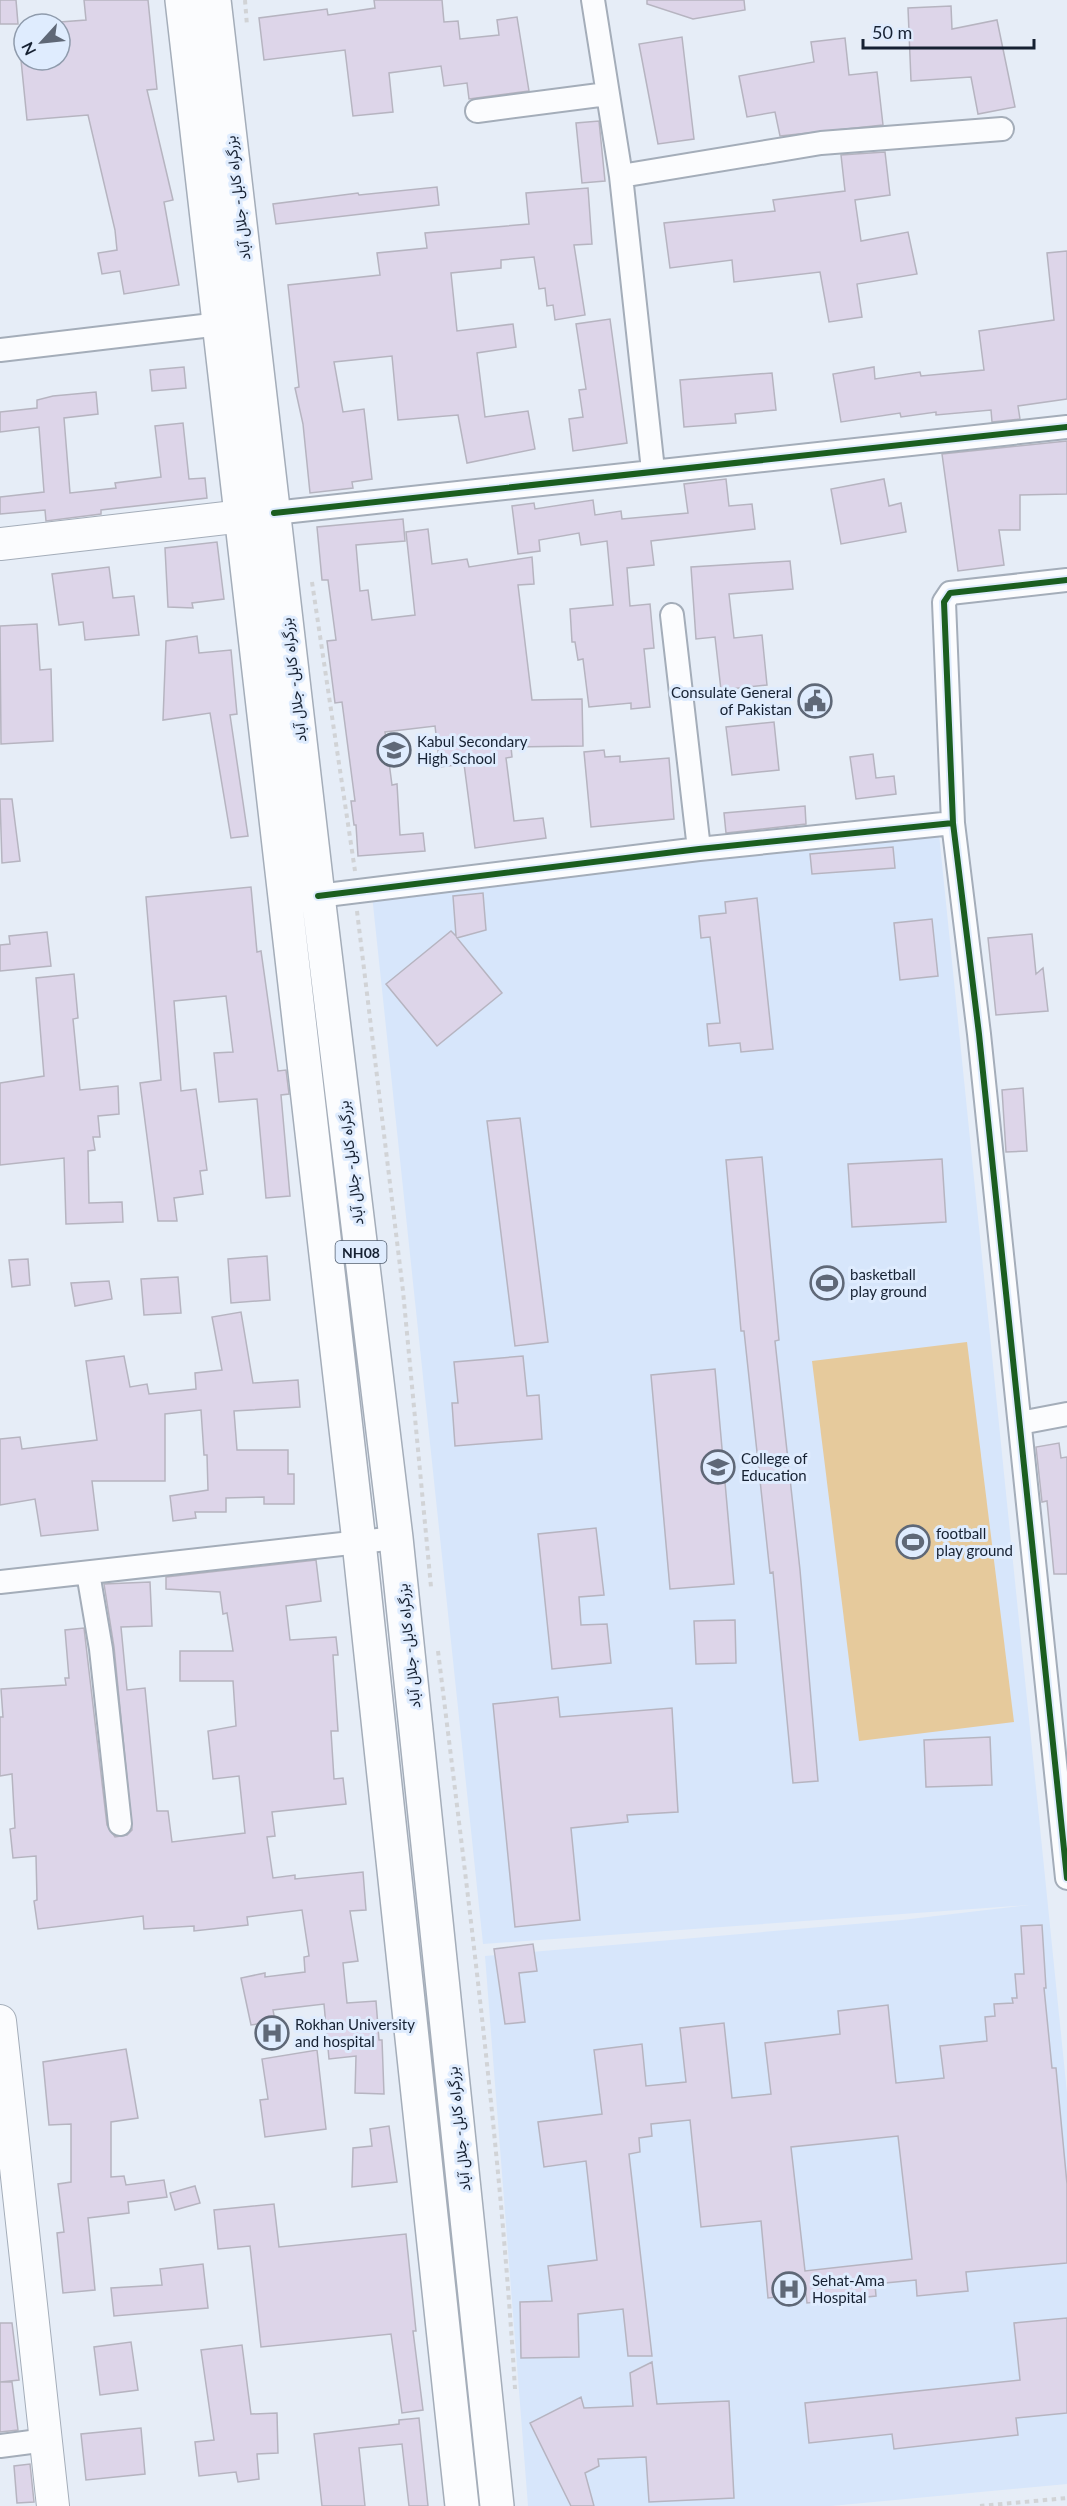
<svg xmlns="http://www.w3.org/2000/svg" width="1067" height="2506" font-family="Lato,Vazirmatn,sans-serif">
	<rect width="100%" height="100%" fill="#e6edf7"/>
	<!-- built -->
	<path fill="#d7e6fb" d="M939,834L1067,2093V2484L831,2506H528L485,1956L902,1920L1029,1905L483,1944L372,895Z"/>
	<!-- green -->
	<path fill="#e6ca9c" d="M967,1342L1014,1722L859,1741L812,1361Z"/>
	<!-- building -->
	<path fill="#ddd5e9" stroke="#b6b4c0" stroke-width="1.5" fill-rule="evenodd" d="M0,0H16L18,24H0Z
		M84,0H148L157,89L147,90L173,200L164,202L179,285L124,294L120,271L102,274L98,253L117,250L115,230L88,115L27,120L21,60H60V22L86,20Z
		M374,0H442L444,22L458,21L460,39L499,35L497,20L517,17L529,91L469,99L467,83L444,86L441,66L389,73L393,112L353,116L345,50L264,60L259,18L327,9L328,15L375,8Z
		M647,0H744L745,10L693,19L647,4Z
		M951,6L952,29L997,20L1015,107L978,114L971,77L911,81L908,8Z
		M682,37L694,139L658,144L639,44Z
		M845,38L849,75L877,72L883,125L780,136L775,112L747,117L739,76L814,62L811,42Z
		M599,121L605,181L582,183L576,123Z
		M885,152L890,195L855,200L861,241L908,232L917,274L857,284L862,317L829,322L820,272L734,282L732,260L670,268L664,223L775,211L773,200L845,191L841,155Z
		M437,187L439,205L276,224L273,204L358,193L359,195Z
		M588,188L592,244L574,245L585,315L555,320L553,305L547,306L545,288L539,289L534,257L501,260V268L451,273L457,331L513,324L516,347L477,353L485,417L528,411L535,449L467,463L458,415L398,420L392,356L334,362L343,412L364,409L372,479L352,482L353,488L310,493L303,424L295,388L299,387L288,285L380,275L377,253L427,248L425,233L529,224L526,193Z
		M1067,251V399L1018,406L1020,419L992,422L991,410L936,415V412L901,417L900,413L841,422L833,374L874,367L875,379L920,372L921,376L984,370L979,331L1054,320L1047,253Z
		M610,319L627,443L573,451L569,419L583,417L579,390L586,389L576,324Z
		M184,367L186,388L152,391L150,370Z
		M772,373L776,410L735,414L736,423L684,427L680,380Z
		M96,392L98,414L64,418L70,493L116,488L115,483L161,477L155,426L183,423L189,479L205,478L207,498L101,510V514L46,521L45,510L0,514V497L44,492L39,427L0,432V412L37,408V400L53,396Z
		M1067,441V494L1020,495V530H999L1004,565L958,571L942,454Z
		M726,479L729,506L752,504L755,529L651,541L654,565L627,568L630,606L650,604L654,648L644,649L650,707L631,709V703L589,707L583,659L578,660L575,642H572L570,609L613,605L607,541L581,545L579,533L539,540L540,551L518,554L512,506L534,503L535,509L593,500L595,515L621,511L622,519L688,513L684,484Z
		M884,479L889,506L901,503L906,532L841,544L831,489Z
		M403,519L405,541L356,545L360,591L368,590L372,620L415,615L406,532L428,529L432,564L467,559L469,567L532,557L534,584L518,585L532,700L582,699L583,746L511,747L512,757L506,758L514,821L543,818L546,838L475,848L464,764L440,767L435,726L385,732L392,785L397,784L400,835L423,833L425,851L358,856L356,825H354L351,801H355L342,702L335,703L327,641L336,640L328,580H322L317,527Z
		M217,542L224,599L192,603L193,608L168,607L165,548Z
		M790,561L793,589L729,594L734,638L762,635L767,685L721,690L715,637L696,639L691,567Z
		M109,567L113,598L134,596L139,635L85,640L83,622L59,625L52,574Z
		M37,624L40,670L51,669L53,741L1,744L0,626Z
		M197,636L199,653L231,650L237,714L230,715L248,836L231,838L210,713L163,720L166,641Z
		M774,722L779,770L732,775L726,727Z
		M604,750L605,757L620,756V762L669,758L674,819L591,827L584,752Z
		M873,754L876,778L894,776L896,794L856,799L850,757Z
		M0,799H12L20,861L2,863Z
		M805,806L806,824L726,833L724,813Z
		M893,847L895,868L812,874L810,854Z
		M251,887L257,952L261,951L278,1071L286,1070L289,1094L281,1095L290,1196L266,1198L257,1099L219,1102L214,1053L233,1052L226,996L174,1001L181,1091L196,1089L207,1170L200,1171L203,1194L174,1198L177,1221H158L140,1083L161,1080L146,897Z
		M483,893L486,930L457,938L502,993L437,1046L386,984L451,931L456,936L453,896Z
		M757,898L773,1049L741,1052L740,1043L709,1046L707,1024L720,1023L710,937L701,938L699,916L726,913L725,902Z
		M932,919L938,976L900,980L894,923Z
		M47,932L51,966L0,971V945L10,944L9,936Z
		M1032,934L1036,974L1043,968L1048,1011L996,1015L988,938Z
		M74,974L78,1018L73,1019L80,1090L118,1086L119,1114L98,1116L100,1137H93L95,1150L88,1151L89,1203L122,1202L123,1222L66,1224L64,1158L0,1165V1083L44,1076L36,978Z
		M1023,1088L1027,1151L1006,1152L1002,1090Z
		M520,1118L548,1342L515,1346L487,1121Z
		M762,1157L779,1340L775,1341L800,1570L818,1781L793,1783L773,1572L770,1573L744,1331H741L726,1160Z
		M942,1159L946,1222L852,1227L848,1164Z
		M267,1256L270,1300L231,1303L228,1259Z
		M28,1259L30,1285L12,1287L9,1260Z
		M178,1277L181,1313L144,1315L141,1279Z
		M109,1281L112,1299L75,1306L71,1283Z
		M241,1312L253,1383L298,1380L300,1407L234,1411L237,1450H288V1474H294V1504H264V1497L226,1498V1512H195L196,1518L173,1521L170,1496L208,1490L207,1455H204L201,1410L165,1414V1481H92L98,1530L41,1536L35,1499L0,1505V1439L20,1437L22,1449L97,1440L86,1361L124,1356L130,1387L147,1384L149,1394L196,1389L195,1373L222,1370L212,1317Z
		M523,1356L527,1396L539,1395L542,1439L455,1446L452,1403H458L454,1362Z
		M715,1369L734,1584L670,1589L651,1375Z
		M1059,1443L1061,1458L1067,1457V1574H1054L1047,1501L1042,1502L1036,1447Z
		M596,1528L604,1595L579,1597L581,1625L607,1624L611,1663L552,1669L538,1534Z
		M316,1560L321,1601L286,1606L290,1640L336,1637L338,1655H333L338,1731H331L334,1779L343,1778L346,1804L272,1812L275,1836L267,1837L273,1878L295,1875V1879L363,1872L366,1910L350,1911L358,1961L343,1963L347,2003L376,2001L379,2040H382L384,2094L355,2093L356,2056L329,2059L324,2004L273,2010L275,2021L251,2025L241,1978L265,1973V1977L305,1972L304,1957L309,1956L302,1910L247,1917L248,1925L194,1931V1926L144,1929L143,1916L38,1929L34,1901L37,1900L36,1856L13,1858L10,1829L15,1828L12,1774L0,1776V1717H3L1,1689L66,1685L65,1678H69L65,1630L84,1628L107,1825L115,1837L127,1835L132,1830L114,1647L104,1584L150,1582L152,1626L121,1627L127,1690L145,1688L157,1811H168L172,1842L245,1833L239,1776L213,1779L208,1731L236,1726L233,1681H180V1651H233L227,1613L223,1614L220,1592L166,1589V1577Z
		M735,1620L736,1663L696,1664L694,1621Z
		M558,1697L560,1717L672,1708L678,1812L627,1815L628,1822L571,1828L580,1920L515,1927L493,1704Z
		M990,1737L992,1785L926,1787L924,1740Z
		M1042,1925L1046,1988H1044L1052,2068H1056L1067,2184V2263L966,2272L968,2291L917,2296L916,2280L875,2284L876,2296L807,2303L806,2294L768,2298L761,2221L701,2227L690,2120L651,2124L652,2136L639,2138L640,2152L629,2154L652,2356H628L623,2309L578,2314L579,2357L521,2358L520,2302L552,2301L548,2266L597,2260L586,2161L544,2167L538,2122L602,2114L594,2050L642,2044L646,2086L686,2082L680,2028L724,2023L732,2098L771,2094L765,2043L840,2034L838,2011L888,2005L896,2083L944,2078L940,2046L987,2041L985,2017L995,2016L994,2004L1013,2003L1012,1998H1017L1015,1974H1024L1021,1926ZM898,2136L912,2259L805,2271L791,2147Z
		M533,1944L537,1971L519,1973L525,2022L505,2024L494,1949Z
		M126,2049L138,2118L111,2122V2177L124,2176L126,2185L164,2180L167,2197L128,2202L129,2213L88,2218L95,2290L63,2293L57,2233L64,2232L58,2184L71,2182V2124L49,2125L43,2062Z
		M317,2050L326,2129L265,2137L260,2100L268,2099L262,2059Z
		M389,2126L397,2182L352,2187L353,2148L372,2146L370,2129Z
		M195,2186L200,2203L175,2210L170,2193Z
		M274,2204L279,2247L406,2234L416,2331H413L423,2410L402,2413L391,2334L261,2347L250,2246L218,2249L214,2210Z
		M203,2264L208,2308L114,2316L111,2288L162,2285L160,2269Z
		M1067,2318V2413L1016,2418L1018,2435L894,2449L892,2434L809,2443L805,2403L1020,2380L1014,2323Z
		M0,2323H12L19,2380L0,2382Z
		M131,2342L138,2390L100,2395L94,2347Z
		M242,2345L251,2414L277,2413L278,2453L257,2454L259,2479L238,2482L236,2472L199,2476L195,2442L214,2440L201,2350Z
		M652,2362L657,2404L729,2401L734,2498L649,2502L646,2457L598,2459L599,2466L585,2473L594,2506H571L530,2423L581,2397L584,2408L633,2406L630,2373Z
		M0,2382H12L18,2430L0,2432Z
		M419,2418L428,2506H409L402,2444L359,2448L365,2506H322L314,2434L399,2424V2420Z
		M141,2428L145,2474L86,2480L81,2434Z
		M30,2464L34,2502L17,2503L14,2466Z"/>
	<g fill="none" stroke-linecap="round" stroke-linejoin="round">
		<!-- street casing -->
		<g stroke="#a4adb9" stroke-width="26">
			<path id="street" d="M593,0L621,176L653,470
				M477,111L607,94
				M621,176L821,143L1002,129
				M0,350L220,324
				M274,513L1067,427
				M1067,580L950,593L944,602L953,823L979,1034L1067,1878
				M672,615L699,849
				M318,896L699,849L953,823
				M1020,1423L1067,1414
				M88,1573L101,1649L120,1824
				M0,1582L396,1538
				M0,2446L46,2440"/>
		</g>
		<!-- secondary casing -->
		<g stroke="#a4adb9" stroke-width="34">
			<path id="secondary" d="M0,544L243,516
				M0,2021L53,2506"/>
		</g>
		<!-- highway casing -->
		<g stroke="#a4adb9" stroke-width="36">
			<path id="highway" d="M182,0L359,1542L462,2506
				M214,0L318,896L396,1538L497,2506"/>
		</g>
		<!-- path -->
		<path stroke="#d1d3d6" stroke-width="4" stroke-dasharray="4.5 4.5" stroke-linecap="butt" d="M245,0L247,26
			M312,582L355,871
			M357,911L403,1291L431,1587
			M438,1651C468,1896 500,2142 515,2389
			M980,2506L1067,2498"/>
		<!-- street -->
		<use href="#street" stroke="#fbfcfe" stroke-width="22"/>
		<!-- secondary -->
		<use href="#secondary" stroke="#fbfcfe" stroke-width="32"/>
		<!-- highway -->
		<use href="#highway" stroke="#fbfcfe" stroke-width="33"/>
		<!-- cycleway casing -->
		<g stroke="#dfecfe" stroke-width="10">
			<path id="cycleway" d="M274,513L1067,427
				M1067,580L950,593L944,602L953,823L979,1034L1067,1878
				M318,896L699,849L953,823"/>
		</g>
		<!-- cycleway -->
		<use href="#cycleway" stroke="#1b5e20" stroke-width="6"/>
	</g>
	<!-- icons -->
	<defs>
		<g id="civic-ring" transform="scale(1.725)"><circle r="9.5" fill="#dfecfe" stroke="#5f6877" stroke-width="1.5"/><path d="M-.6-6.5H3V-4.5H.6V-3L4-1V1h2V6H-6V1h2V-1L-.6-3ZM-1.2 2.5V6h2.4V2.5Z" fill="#5f6877"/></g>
		<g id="school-ring" transform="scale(1.725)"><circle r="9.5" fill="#dfecfe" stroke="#5f6877" stroke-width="1.5"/><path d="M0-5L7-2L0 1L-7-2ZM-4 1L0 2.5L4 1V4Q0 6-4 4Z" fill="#5f6877"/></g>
		<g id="stadium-ring" transform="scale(1.725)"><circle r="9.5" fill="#dfecfe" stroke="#5f6877" stroke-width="1.5"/><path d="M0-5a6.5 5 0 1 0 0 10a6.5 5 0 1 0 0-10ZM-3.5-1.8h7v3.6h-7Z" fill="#5f6877"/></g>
		<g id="university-ring" transform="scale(1.725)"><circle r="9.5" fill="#dfecfe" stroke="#5f6877" stroke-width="1.5"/><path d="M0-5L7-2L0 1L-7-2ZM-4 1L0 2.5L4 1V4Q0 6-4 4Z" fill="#5f6877"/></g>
		<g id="hospital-ring" transform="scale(1.725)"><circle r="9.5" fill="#dfecfe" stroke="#5f6877" stroke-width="1.5"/><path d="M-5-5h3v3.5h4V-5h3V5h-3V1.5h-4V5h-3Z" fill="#5f6877"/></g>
	</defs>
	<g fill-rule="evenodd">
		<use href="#civic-ring" x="815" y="701"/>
		<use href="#school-ring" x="394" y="750"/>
		<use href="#stadium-ring" x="827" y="1283"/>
		<use href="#university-ring" x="718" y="1467"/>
		<use href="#stadium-ring" x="913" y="1542"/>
		<use href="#hospital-ring" x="272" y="2033"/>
		<use href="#hospital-ring" x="789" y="2289"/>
	</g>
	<g text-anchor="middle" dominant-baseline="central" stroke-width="6" stroke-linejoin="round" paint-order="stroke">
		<!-- shield labels -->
		<rect fill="#dfecfe" stroke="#525e6f" stroke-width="1.5" x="335.5" y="1241" width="51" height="22" rx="4.5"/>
		<g font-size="14" font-weight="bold" fill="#162132">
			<text x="361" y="1252">NH08</text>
		</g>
		<!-- street labels -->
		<g font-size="15" fill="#162132" stroke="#dfecfe">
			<text transform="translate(237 198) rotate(-97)">بزرگراه کابل- جلال آباد</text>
			<text transform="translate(293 680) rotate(-97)">بزرگراه کابل- جلال آباد</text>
			<text transform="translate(350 1163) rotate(-97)">بزرگراه کابل- جلال آباد</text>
			<text transform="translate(408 1646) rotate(-96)">بزرگراه کابل- جلال آباد</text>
			<text transform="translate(458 2129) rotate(-96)">بزرگراه کابل- جلال آباد</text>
		</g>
		<!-- poi labels -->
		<g font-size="15" fill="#162132" stroke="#dfecfe" text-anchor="start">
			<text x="792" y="692" text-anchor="end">Consulate General<tspan x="792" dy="17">of Pakistan</tspan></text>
			<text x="417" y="741">Kabul Secondary<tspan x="417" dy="17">High School</tspan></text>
			<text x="850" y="1274">basketball<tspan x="850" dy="17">play ground</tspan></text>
			<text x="741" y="1458">College of<tspan x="741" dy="17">Education</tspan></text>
			<text x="936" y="1533">football<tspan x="936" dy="17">play ground</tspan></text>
			<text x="295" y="2024">Rokhan University<tspan x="295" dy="17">and hospital</tspan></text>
			<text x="812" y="2280">Sehat-Ama<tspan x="812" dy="17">Hospital</tspan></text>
		</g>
	</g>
	<!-- north arrow -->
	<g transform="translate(42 42) rotate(243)"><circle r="28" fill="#dfecfe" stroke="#8f9bac" stroke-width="1.5"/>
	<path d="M0-4.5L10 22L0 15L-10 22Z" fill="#5f6877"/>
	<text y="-9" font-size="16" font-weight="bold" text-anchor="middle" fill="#162132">N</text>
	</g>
	<!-- scale -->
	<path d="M863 39v9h171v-9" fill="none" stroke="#162132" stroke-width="3"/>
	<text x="872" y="39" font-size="18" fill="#162132" stroke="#dfecfe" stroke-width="4.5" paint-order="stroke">50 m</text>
</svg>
